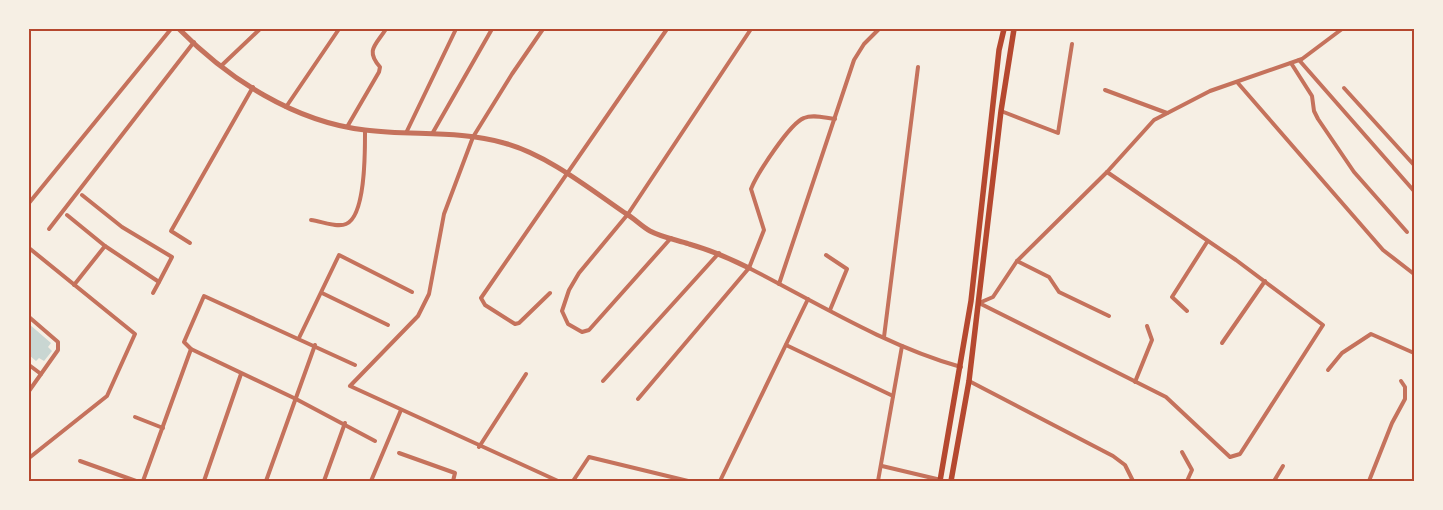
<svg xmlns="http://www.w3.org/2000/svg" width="1443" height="510" viewBox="0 0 1443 510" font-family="Overpass,sans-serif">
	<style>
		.water { fill: #c9d6d2 }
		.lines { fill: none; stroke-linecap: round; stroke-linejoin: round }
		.minor { stroke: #c5725c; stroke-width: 4 }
		.tertiary { stroke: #c5725c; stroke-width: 5 }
		.secondary { stroke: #b5482f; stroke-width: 5.5 }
		.neatline { fill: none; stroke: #b5482f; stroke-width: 2 }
	</style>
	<rect width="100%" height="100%" fill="#f6efe4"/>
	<!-- water -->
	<polygon class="water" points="29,324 51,343 48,347 52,351 44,361 39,358 36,361 29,355"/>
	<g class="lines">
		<!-- minor -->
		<g class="minor">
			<polyline points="543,29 512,74 473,137 444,214 429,294 418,316 350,386 558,481"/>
			<polyline points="1299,60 1414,191"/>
			<polyline points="1291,63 1312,96 1314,111 1318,119 1354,172 1407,232"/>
			<polyline points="221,66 260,29"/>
			<polyline points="1237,82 1383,250 1414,274"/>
			<polyline points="1344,88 1414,165"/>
			<polyline points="1105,90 1167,113"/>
			<polyline points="286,107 339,29"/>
			<polyline points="1001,111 1058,133 1072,44"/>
			<path d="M347 127 379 72 380 67C365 50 376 45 386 29"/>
			<polyline points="406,133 456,29"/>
			<polyline points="432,134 492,29"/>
			<polyline points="29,203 171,29"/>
			<polyline points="67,215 105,246 159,282 172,257 122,227 82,195"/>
			<path d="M311 220C321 221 337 228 346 224 366 216 365 149 365 131"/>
			<polyline points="49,229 194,42"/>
			<polyline points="671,238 589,330 582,332 568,324 562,311 569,290 579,273 628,214 751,29"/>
			<polyline points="190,243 171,231 253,87"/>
			<polyline points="29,248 135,334 107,396 29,458"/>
			<polyline points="826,255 847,269 830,310"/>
			<polyline points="1017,261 1049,277 1059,292 1109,316"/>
			<path d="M749 268C817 303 886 346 961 367"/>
			<polyline points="779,284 854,60 864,44 879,29"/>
			<polyline points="74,285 105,246"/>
			<polyline points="153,293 159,282"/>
			<polyline points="322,293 388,325"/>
			<polyline points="550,293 519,323 515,324 485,305 481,298 667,29"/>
			<polyline points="979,303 1166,397 1230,457 1240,454 1323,325 1236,260 1107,172"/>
			<polyline points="979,303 993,297 1017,261 1107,172 1154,120 1210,91 1302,59 1342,29"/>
			<polyline points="1187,311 1172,297 1207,242"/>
			<polyline points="29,317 58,342 58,350 29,391"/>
			<polyline points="884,337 918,67"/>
			<polyline points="299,338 339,255 412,292"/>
			<polyline points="1222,343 1265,281"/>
			<polyline points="786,345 893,396"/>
			<polyline points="29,365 41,374"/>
			<polyline points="355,365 204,296 184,342 191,349 296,399 375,441"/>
			<polyline points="1328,370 1342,353 1371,334 1414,353"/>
			<polyline points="603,381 719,253"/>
			<polyline points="969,381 1113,456 1125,465 1133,481"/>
			<polyline points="1135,382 1152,340 1147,326"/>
			<path d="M638 399 749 268 764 230 751 189C757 174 790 123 804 118 813 114 825 118 835 119"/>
			<polyline points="135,417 163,428"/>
			<polyline points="479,447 526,374"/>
			<polyline points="1182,452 1192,470 1187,481"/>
			<polyline points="399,453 455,473 453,481"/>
			<polyline points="80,461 136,481"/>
			<polyline points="882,466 941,480"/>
			<polyline points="143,481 191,349"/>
			<polyline points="204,481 241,374"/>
			<polyline points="266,481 315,345"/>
			<polyline points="324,481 345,423"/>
			<polyline points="371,481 401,410"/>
			<polyline points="573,481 589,457 688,481"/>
			<polyline points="720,481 808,299"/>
			<polyline points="878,481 902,346"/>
			<polyline points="1274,481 1283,466"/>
			<polyline points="1369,481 1392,423 1405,399 1405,387 1401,381"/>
		</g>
		<!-- tertiary -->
		<path class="tertiary" d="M179 29C228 79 295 122 365 130 411 136 459 130 504 143 546 154 590 189 625 213 634 218 641 226 650 231 661 237 677 240 689 244 710 250 729 258 749 268"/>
		<!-- secondary -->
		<g class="secondary">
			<polyline points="940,481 971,301 999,50 1004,29"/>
			<polyline points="951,481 969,381 1001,111 1014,29"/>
		</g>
	</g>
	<!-- border -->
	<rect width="1443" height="510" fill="none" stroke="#f6efe4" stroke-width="60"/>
	<rect x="30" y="30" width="1383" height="450" class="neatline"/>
</svg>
